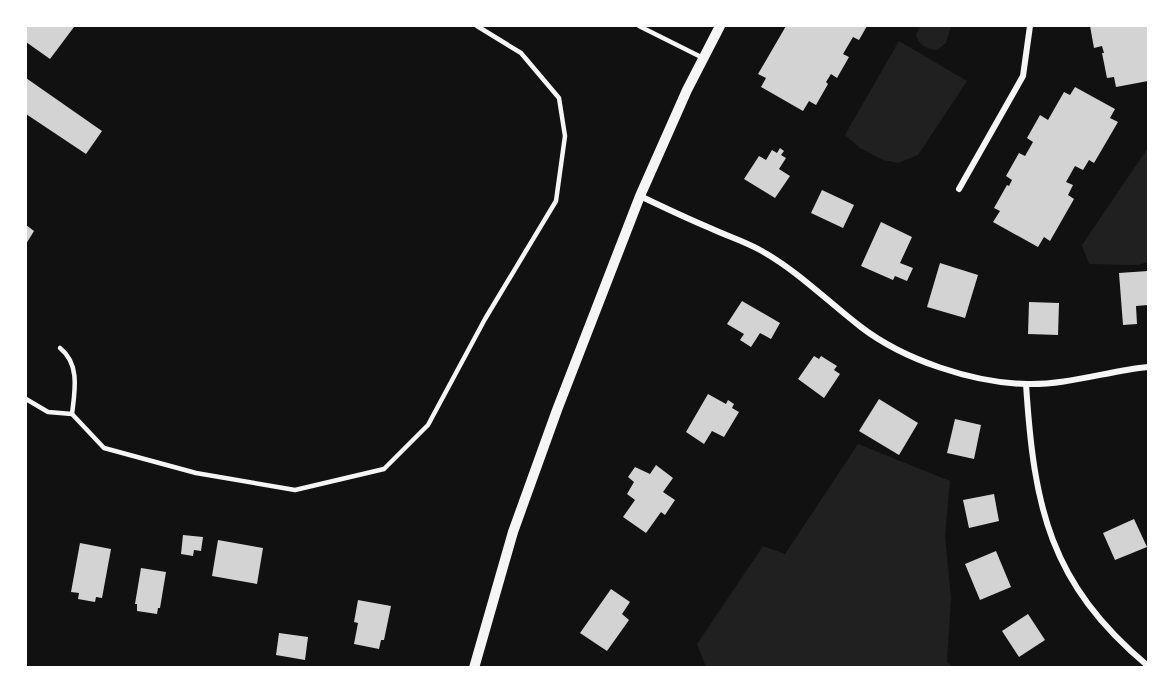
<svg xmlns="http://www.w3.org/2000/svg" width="1174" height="693" viewBox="0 0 1174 693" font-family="'Work Sans',sans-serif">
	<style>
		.green { fill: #202020 }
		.building { fill: #d3d3d3 }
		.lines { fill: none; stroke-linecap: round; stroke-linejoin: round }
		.service { stroke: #f5f5f5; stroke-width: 4.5 }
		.minor { stroke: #f5f5f5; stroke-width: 6 }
		.tertiary { stroke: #f5f5f5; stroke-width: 10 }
	</style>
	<rect width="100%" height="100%" fill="#111"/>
	<!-- green -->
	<g class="green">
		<path d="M920 26H951L946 43 937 50C926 49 919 45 916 35Z"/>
		<polygon points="899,41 967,81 918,155 898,163 883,160 860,148 845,135"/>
		<polygon points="1148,148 1148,262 1138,265 1089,264 1082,245"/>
		<polygon points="858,444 950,481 945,536 951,598 947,662 953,667 706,667 697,644 763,546 785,554"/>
	</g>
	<!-- building -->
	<g class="building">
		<polygon points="26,26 71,26 74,27 50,59 26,42"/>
		<polygon points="786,26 867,26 859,40 853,37 843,54 849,57 837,78 831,74 826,82 828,84 816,105 809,101 803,111 761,87 766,78 758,74"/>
		<polygon points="1090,26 1148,26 1148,81 1116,87 1114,77 1107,78 1102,53 1104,53 1102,46 1094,48"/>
		<polygon points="26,78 102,131 86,154 26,114"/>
		<polygon points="1075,87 1115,109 1110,118 1118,122 1094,163 1089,160 1083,170 1075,166 1066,182 1073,185 1068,195 1074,199 1050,241 1044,237 1038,247 993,222 1000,211 994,208 1007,185 1009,186 1012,180 1006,176 1019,153 1025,156 1033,142 1027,138 1040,115 1048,120 1064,92 1070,95"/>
		<polygon points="780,148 784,151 781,155 786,158 779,169 790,176 775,198 744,179 759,156 766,160 772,150 777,153"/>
		<polygon points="822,190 854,205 843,228 811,213"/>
		<polygon points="881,222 912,237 900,263 913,268 907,281 895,276 893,280 861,266"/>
		<polygon points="26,225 34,231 26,244"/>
		<polygon points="940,263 978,275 965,318 927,307"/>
		<polygon points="1148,271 1148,305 1136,306 1137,324 1123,325 1119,273"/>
		<polygon points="742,301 780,323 771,339 760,333 751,347 740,340 744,334 727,324"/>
		<polygon points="1029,302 1059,303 1058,335 1028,334"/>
		<polygon points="814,356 819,359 821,356 837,366 834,370 840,374 824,398 798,379"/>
		<polygon points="708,394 726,404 728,400 734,404 732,408 739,412 724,437 712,431 704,444 686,432"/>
		<polygon points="879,399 918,423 899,455 859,431"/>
		<polygon points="955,419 981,425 974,459 947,453"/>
		<polygon points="656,465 673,478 663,492 675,500 665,515 661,512 646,533 623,517 635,500 627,494 634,482 628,477 635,467 650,474"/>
		<polygon points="994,494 999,521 969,528 963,500"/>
		<polygon points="1134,519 1147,547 1115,560 1103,533"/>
		<polygon points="183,535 203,537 201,551 194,550 193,556 181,554"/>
		<polygon points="218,540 263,548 257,584 212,576"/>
		<polygon points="80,543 111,549 102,598 96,597 95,602 78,599 79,593 71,592"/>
		<polygon points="996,551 1011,587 980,600 965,564"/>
		<polygon points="141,568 166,572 160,608 158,608 157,614 137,611 137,604 135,604"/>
		<polygon points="611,589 630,602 622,614 629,620 607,651 580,633"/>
		<polygon points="358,600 391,606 384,640 381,640 379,649 354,644 358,623 354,622"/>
		<polygon points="1028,614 1045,640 1019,657 1002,631"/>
		<polygon points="279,633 308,637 305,660 276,655"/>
	</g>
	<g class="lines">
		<!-- service -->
		<g class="service">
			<polyline points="639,26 703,58"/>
			<path d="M26 399 48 412 72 414C75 390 80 364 60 348"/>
			<polyline points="72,414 104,448 196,473 295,490 384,469 428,425 485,319 556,201 565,136 559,98 521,53 477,26"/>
		</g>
		<!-- minor -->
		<g class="minor">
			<polyline points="959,189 1023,76 1030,26"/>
			<path d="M640 196C663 207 686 218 710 228 727 236 744 241 760 250 798 271 827 301 861 327 904 360 973 383 1027 384 1068 385 1108 371 1148 367"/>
			<path d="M1026 384C1034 507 1049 583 1148 666"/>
		</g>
		<!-- tertiary -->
		<polyline class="tertiary" points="474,668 513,532 557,410 640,196 687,90 720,26"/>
	</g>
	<!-- border -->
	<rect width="1174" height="693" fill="none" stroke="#ffffff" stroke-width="54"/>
</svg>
